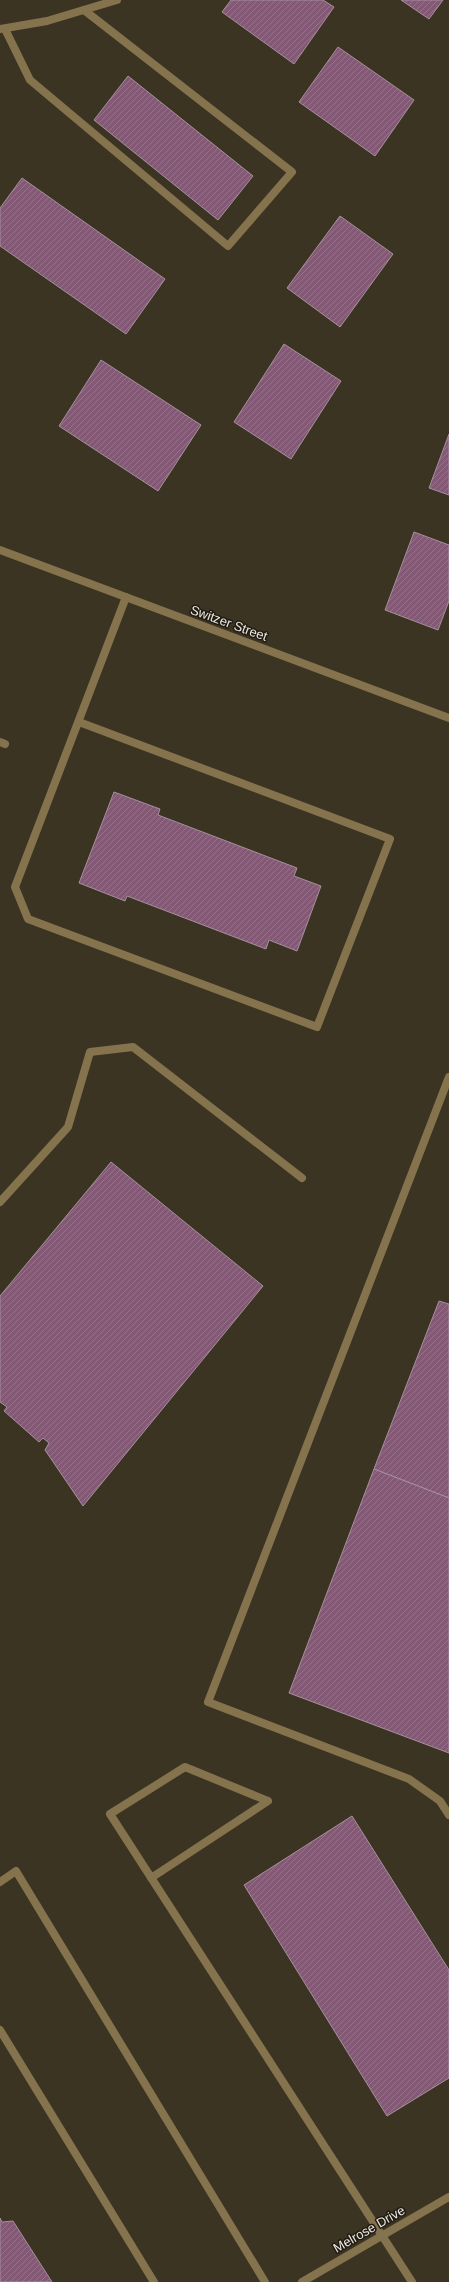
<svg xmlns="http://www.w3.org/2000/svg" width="449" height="2282" viewBox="0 0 449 2282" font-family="Helvetica,sans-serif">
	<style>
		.building { fill: url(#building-hatch); stroke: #a5909d }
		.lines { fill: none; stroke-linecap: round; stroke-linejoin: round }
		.service { stroke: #84734d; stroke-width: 8 }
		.minor { stroke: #84734d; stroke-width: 8 }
		.labels { text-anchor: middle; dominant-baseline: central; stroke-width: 3; stroke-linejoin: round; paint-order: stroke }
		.street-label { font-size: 13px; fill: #efeadf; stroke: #201c14 }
	</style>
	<defs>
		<pattern id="building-hatch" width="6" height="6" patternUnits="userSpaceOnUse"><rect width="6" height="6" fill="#845975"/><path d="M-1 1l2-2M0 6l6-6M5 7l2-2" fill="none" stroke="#967188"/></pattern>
	</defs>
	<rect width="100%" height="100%" fill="#3c3422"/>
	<!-- building -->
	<g class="building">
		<polygon points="231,0 323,0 334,7 294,64 222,12"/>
		<polygon points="401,0 443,0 429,19"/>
		<polygon points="338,47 414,100 375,156 299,102"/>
		<polygon points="128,76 253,176 218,220 94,120"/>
		<polygon points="22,178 165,279 126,334 0,246 0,208"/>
		<polygon points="340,216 393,254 340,327 287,288"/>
		<polygon points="284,344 341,381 291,459 234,422"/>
		<polygon points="101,360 201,425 158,491 59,426"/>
		<polygon points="449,434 449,495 429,488"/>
		<polygon points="414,532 449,545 449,601 438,630 385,610"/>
		<polygon points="114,792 160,809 158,815 297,868 294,876 321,886 297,951 269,940 266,949 127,896 125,901 79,883"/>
		<polygon points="111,1162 263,1286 83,1506 45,1450 49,1443 43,1438 39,1442 4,1411 7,1407 0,1402 0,1296"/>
		<polygon points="439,1301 449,1304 449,1498 374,1469"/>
		<polygon points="374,1469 449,1498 449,1753 289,1693"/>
		<polygon points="352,1816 449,1970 449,2078 387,2116 244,1885"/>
		<polygon points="0,2218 2,2222 13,2221 52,2282 0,2282"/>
	</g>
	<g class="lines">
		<!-- service -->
		<g class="service">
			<polyline points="5,29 30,80 228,246 292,172 84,10"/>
			<polyline points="79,722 390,839 317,1027 28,919 15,887 126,597"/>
			<polyline points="0,742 5,744"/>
			<polyline points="449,1077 208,1702 409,1779 440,1801 449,1815"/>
			<polyline points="0,1202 68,1127 90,1052 133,1047 302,1178"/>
			<polyline points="151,1878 268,1801 185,1767 110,1814 412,2282"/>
			<polyline points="0,1882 16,1871 265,2282"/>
			<polyline points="0,2030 154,2282"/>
		</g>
		<!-- minor -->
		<g class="minor">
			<polyline points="0,29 47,21 117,0"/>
			<polyline points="0,550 449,718"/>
			<polyline points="302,2282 449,2197"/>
		</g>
	</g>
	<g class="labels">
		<!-- street labels -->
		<g class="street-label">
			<text transform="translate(229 623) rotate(20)">Switzer Street</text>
			<text transform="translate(369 2229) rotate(-30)">Melrose Drive</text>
		</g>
	</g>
</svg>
